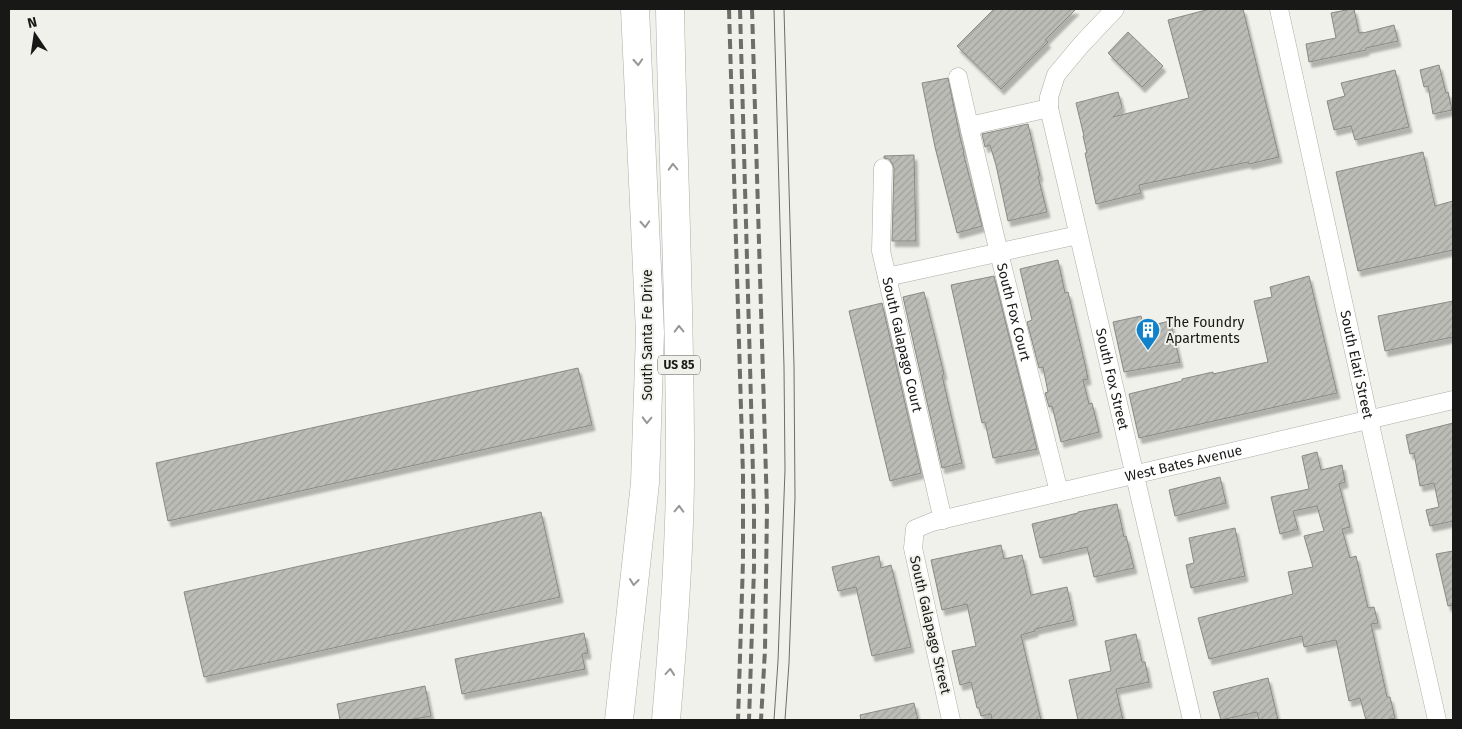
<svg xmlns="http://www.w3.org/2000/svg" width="1462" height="729" viewBox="0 0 1462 729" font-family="'Fira Sans',sans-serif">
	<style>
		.building { fill: url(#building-hatch); stroke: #898a84; filter: url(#shadow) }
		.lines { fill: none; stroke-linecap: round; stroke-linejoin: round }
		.street-casing { stroke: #acada7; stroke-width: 19 }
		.highway-casing { stroke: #acada7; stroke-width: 29 }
		.street { stroke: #fff; stroke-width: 18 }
		.highway { stroke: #fff; stroke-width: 28 }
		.tram { stroke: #6d6d6a; stroke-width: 1 }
		.rail { stroke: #6d6d6a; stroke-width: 4; stroke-dasharray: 10 5; stroke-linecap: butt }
		.oneway { stroke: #979796 }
		.labels { text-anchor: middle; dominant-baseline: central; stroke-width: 4; stroke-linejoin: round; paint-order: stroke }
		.shield { fill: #f0f1eb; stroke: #595956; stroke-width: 1 }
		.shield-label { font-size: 12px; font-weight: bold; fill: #181816 }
		.street-label { font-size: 14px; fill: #181816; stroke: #f0f1eb }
		.poi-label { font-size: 14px; fill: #181816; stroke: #f0f1eb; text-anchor: start }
	</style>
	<defs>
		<pattern id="building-hatch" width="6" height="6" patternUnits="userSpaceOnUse" patternTransform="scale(1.25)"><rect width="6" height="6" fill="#bbbcb6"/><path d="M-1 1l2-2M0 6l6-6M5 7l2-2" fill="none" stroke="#a0a19c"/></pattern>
		<filter id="shadow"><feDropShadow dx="3" dy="5.5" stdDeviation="1" flood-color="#0004"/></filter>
	</defs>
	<rect width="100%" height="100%" fill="#f0f1eb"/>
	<!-- building -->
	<g class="building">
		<polygon points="994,9 1076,9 1045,40 1048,42 1001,89 957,46"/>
		<polygon points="1210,9 1243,9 1279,157 1249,164 1248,162 1139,185 1141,193 1096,204 1085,153 1087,153 1083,136 1084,136 1076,103 1118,92 1122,107 1113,117 1189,98 1168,20"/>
		<polygon points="1351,9 1354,9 1359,33 1363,32 1363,33 1394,25 1398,41 1366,48 1366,50 1309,62 1306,44 1336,38 1331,13"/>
		<polygon points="1128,32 1163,66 1142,87 1108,53"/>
		<polygon points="1439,65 1446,93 1448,92 1452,110 1433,114 1428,86 1424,87 1420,70"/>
		<polygon points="1395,70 1409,127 1355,140 1351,126 1334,130 1327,101 1345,96 1341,83"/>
		<polygon points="948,78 960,137 964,152 963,152 982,226 957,233 935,147 922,83"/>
		<polygon points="1028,124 1040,176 1038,176 1047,212 1008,221 996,165 990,145 985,147 982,134"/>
		<polygon points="1423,152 1435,206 1453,201 1453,250 1358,271 1336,172"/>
		<polygon points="914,155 916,241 892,241 894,168 892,163 889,159 884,158 884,156"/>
		<polygon points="1058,260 1065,293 1068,292 1085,364 1088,379 1083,380 1089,404 1092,403 1099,432 1061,442 1052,406 1049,407 1045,393 1048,392 1043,367 1039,368 1027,322 1032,320 1020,269"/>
		<polygon points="994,276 1037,449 993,458 985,422 982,423 951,285"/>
		<polygon points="1309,276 1337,393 1139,438 1129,394 1182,381 1182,379 1213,372 1213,374 1268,362 1254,301 1272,297 1270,287"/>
		<polygon points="924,292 944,374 942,375 962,463 942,468 903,297"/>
		<polygon points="1453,301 1453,337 1385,351 1378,316"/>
		<polygon points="882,303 921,473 890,481 849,311"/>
		<polygon points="1141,316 1144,327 1170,321 1180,362 1124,372 1113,322"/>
		<polygon points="578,368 592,425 168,521 156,463"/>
		<polygon points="1453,423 1453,521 1430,526 1426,510 1439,507 1434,483 1420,486 1414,453 1410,454 1406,435"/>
		<polygon points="1317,452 1321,470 1342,465 1345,482 1339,484 1350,527 1342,529 1350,558 1356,556 1368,608 1374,607 1378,623 1371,624 1387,697 1390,697 1395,718 1386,720 1366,720 1360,698 1349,701 1336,640 1304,647 1302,636 1209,659 1198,618 1293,594 1288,572 1313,567 1304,536 1324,531 1317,506 1293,511 1298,529 1280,534 1271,497 1309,489 1302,456"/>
		<polygon points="1220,477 1226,503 1175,516 1169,490"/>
		<polygon points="1117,504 1124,537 1126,536 1134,568 1094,577 1087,547 1040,558 1032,524 1078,513 1078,512"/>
		<polygon points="541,512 560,597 204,677 184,592"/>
		<polygon points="1235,528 1245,576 1191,588 1186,565 1194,563 1189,538"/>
		<polygon points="1001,545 1004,559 1022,555 1031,595 1067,587 1074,620 1035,629 1035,631 1021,635 1041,720 992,720 991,714 981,716 979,708 977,708 971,682 960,685 952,651 976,646 967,604 942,610 931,560"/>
		<polygon points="1453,551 1453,605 1448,606 1436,554"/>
		<polygon points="879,556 881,568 891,565 911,647 872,656 856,587 838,591 832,567"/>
		<polygon points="584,633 588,653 582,654 585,669 462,694 455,659"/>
		<polygon points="1136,634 1142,662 1145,662 1149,682 1116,689 1123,720 1078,720 1069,680 1111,671 1105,641"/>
		<polygon points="1268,678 1278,720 1259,720 1257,712 1221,720 1213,692"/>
		<polygon points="425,686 431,716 408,720 340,720 337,704"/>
		<polygon points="914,703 918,720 861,720 860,715"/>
	</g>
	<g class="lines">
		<defs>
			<g id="street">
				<path id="s1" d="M1115 9 1081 45 1056 75 1049 97V108L1192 720"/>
				<path id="s2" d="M1279 9 1369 420 1437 720"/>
				<polyline points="958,77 970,130"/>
				<path id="s3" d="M1049 108 978 124 970 130 999 253 1059 492"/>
				<path id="s4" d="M883 168 881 251 943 520"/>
				<polyline points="887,277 1078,235"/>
				<path id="s5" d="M951 720 913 548 915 529 932 522 1453 400"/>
			</g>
			<g id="highway">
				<polyline points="619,720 645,483 650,333 635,9"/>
				<path d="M666 720C673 641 679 562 680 482 681 324 673 167 670 9"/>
			</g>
		</defs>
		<!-- street casing -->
		<use href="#street" class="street-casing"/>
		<!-- highway casing -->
		<use href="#highway" class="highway-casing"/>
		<!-- street -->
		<use href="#street" class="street"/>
		<!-- highway -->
		<use href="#highway" class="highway"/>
		<!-- tram -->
		<g class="tram">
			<polyline points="774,9 784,367 785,470 778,661 774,720"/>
			<polyline points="784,9 794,366 795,498 789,663 785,720"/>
		</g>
		<!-- rail -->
		<g class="rail">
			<polyline points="729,9 743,475 743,561 738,720"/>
			<polyline points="740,9 754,509 754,568 749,720"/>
			<polyline points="752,9 767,509 765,650 761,720"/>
		</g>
	</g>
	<!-- one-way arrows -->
	<defs><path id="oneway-chevron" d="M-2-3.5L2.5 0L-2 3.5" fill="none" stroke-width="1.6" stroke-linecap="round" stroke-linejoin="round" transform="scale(1.25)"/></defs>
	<g class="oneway">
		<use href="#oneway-chevron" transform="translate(638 62) rotate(87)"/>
		<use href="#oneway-chevron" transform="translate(673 167) rotate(-92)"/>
		<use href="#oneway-chevron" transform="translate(645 224) rotate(87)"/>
		<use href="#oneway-chevron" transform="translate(679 329) rotate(-91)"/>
		<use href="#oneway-chevron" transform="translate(647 420) rotate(92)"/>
		<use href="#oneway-chevron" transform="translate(679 509) rotate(-88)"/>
		<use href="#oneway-chevron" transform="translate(634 582) rotate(97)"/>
		<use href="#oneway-chevron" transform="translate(670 672) rotate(-85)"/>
	</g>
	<!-- icons -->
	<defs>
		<symbol id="building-pin" viewBox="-11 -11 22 30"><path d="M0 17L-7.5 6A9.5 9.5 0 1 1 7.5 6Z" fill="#0f82cb" stroke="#f0f1eb"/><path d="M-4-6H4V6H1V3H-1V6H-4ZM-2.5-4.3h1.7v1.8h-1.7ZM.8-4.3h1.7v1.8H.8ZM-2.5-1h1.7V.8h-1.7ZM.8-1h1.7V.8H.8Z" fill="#fff"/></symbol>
	</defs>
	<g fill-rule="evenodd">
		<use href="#building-pin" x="1134" y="316" width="28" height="38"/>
	</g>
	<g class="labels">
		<!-- shield labels -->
		<rect class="shield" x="658" y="355.5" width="42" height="19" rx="4"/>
		<g class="shield-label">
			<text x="679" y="365">US 85</text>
		</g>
		<!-- street labels -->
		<g class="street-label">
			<text stroke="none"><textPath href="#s3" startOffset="270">South Fox Court</textPath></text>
			<text transform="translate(647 335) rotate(-90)">South Santa Fe Drive</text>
			<text stroke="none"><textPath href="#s4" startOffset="179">South Galapago Court</textPath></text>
			<text stroke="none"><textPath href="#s2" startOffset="364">South Elati Street</textPath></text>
			<text stroke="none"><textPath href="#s1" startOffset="401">South Fox Street</textPath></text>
			<text stroke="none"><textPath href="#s5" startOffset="472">West Bates Avenue</textPath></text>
			<text transform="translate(930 625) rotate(77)">South Galapago Street</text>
		</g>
		<!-- poi labels -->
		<g class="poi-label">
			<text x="1166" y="322">The Foundry<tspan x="1166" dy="16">Apartments</tspan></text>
		</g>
	</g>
	<!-- border -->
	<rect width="1462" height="729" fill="none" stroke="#181816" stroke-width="20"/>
	<!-- north arrow -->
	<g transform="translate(35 35) rotate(347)" stroke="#f0f1eb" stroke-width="4" paint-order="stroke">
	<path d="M0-4L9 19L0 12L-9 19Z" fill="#181816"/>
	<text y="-8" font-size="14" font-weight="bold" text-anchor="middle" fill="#181816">N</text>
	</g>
</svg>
